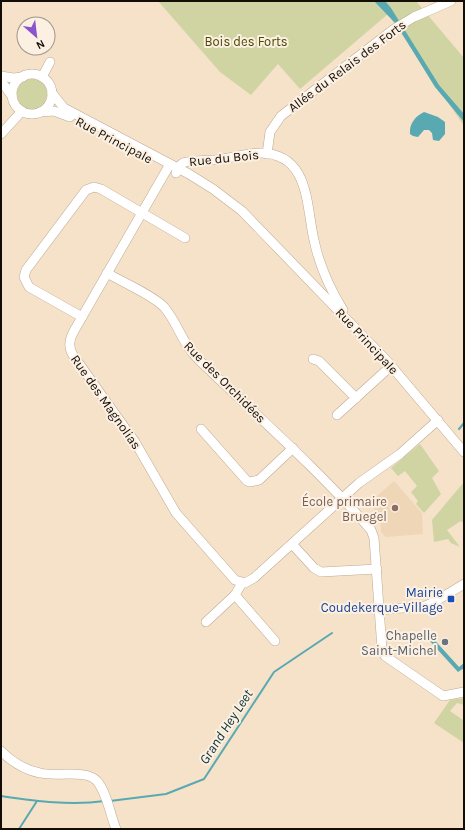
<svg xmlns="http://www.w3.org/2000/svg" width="465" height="830" viewBox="0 0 465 830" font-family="Karla,sans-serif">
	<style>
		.built { fill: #eed6b7 }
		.green { fill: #d0d4a3 }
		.water { fill: #58a9b1 }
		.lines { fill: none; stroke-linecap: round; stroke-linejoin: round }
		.stream { stroke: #58a9b1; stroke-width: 2 }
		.minor-casing { stroke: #bdaa93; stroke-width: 10 }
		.minor { stroke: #fff; stroke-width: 9 }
		.education-dot { fill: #8d6e63; stroke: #fcf0e2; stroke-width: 1.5 }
		.transit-dot { fill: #1a4fb4; stroke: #fcf0e2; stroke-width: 1.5 }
		.worship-dot { fill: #6b7280; stroke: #fcf0e2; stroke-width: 1.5 }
		.labels { text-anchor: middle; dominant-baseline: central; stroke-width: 4; stroke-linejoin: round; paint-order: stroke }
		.park-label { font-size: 13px; fill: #484a00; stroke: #fcf0e2 }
		.street-label { font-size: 13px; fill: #130d05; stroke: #fcf0e2 }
		.education-label { font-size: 13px; fill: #785e54; stroke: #fcf0e2; text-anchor: end }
		.transit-label { font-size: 13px; fill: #164399; stroke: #fcf0e2; text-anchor: end }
		.worship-label { font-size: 13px; fill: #5b616d; stroke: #fcf0e2; text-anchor: end }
		.water-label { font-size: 14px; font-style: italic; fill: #0c3438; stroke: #fcf0e2 }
	</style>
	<rect width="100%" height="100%" fill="#f5e2c9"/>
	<!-- built -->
	<polygon class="built" points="394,481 422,513 423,534 386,537 381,532 380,515 369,503"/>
	<!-- green -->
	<g class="green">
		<polygon points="158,1 416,1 464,58 464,126 388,14 300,89 278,64 251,95 220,72"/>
		<circle cx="32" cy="94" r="15"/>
		<polygon points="420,444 439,471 432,478 441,494 424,513 416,504 418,501 411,492 417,486 405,471 398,476 391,468"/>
		<polygon points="464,482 464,523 461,521 447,530 460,547 451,543 448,539 434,542 432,520"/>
		<polygon points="464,698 464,705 457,703 450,711 463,720 464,719 464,743 434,723 450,700"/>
	</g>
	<!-- water -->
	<g class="water">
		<polygon points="374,1 385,1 391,8 439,85 464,114 464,122 435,87 396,24"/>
		<path d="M424 112 438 117 445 122V134L439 141 433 140 432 133 429 130H424L418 137 413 136 410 134C409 123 416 116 424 112Z"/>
		<polygon points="430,635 459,667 464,663 464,668 458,672 427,638"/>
	</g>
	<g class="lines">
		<!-- stream -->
		<g class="stream">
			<polyline points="459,429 464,423"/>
			<path d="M1 796C36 801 70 806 105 801"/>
			<polyline points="110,801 166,794 204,779 274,672 332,633"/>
			<polyline points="19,829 37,801"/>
		</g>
		<defs>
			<g id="minor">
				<circle cx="32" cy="94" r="20"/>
				<polyline points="1,76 13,78 23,77"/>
				<polyline points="42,77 50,62"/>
				<polyline points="1,81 12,96"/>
				<polyline points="52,93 64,108 189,174 213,189 242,211 387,361 464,452"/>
				<polyline points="40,112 54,111 70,117"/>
				<polyline points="1,134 22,111"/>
				<polyline points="267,154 270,132 281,116 394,29 414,17 451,1"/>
				<path d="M170 164 82 317C76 329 64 341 73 355L135 442 176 513 235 580 245 583 254 578 359 483 400 454 438 420"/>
				<path d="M176 173C178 169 179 165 183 163 187 160 214 161 222 159 235 157 248 153 261 153 310 154 306 206 314 240 319 264 330 289 343 310"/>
				<path d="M107 273C122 282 153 295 164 307 178 323 182 344 199 360 257 416 318 469 371 530L374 538 382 649 385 656 443 696 464 692"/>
				<polyline points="82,317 29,287 24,277 26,270 86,190 94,187 101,189 185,238"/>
				<polyline points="313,359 319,361 356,398"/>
				<polyline points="337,415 391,366"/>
				<polyline points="201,429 247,481 250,482 259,480 293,448"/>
				<polyline points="292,544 314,568 321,572 377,569"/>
				<polyline points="235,595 275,641"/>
				<polyline points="379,610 425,606 436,601 464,584"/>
				<polyline points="206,622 235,595 242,583"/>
				<path d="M1 751C12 762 25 770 40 773 56 777 86 769 97 781 107 793 110 814 116 829"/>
			</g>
		</defs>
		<!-- minor casing -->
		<use href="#minor" class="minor-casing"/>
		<!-- minor -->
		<use href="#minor" class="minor"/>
	</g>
	<!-- markers -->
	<circle class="education-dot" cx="395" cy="508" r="4"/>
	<rect class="transit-dot" x="447" y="595" width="8" height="8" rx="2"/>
	<circle class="worship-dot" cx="445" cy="642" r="4"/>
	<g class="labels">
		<!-- park labels -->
		<g class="park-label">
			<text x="246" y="41">Bois des Forts</text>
		</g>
		<!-- street labels -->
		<g class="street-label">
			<text transform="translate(347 66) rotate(-37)">Allée du Relais des Forts</text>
			<text transform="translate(114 140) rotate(28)">Rue Principale</text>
			<text transform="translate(224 158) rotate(-6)">Rue du Bois</text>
			<text transform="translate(367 341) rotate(47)">Rue Principale</text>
			<text transform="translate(225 382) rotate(45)">Rue des Orchidées</text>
			<text transform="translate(106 402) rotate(55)">Rue des Magnolias</text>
		</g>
		<!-- education labels -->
		<g class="education-label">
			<text x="387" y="501">École primaire<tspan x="387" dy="15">Bruegel</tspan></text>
		</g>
		<!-- transit labels -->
		<g class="transit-label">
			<text x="443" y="592">Mairie<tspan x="443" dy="15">Coudekerque-Village</tspan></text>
		</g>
		<!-- worship labels -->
		<g class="worship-label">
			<text x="437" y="635">Chapelle<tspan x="437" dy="15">Saint-Michel</tspan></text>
		</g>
		<!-- water labels -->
		<g class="water-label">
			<text transform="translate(226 727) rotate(-57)">Grand Hey Leet</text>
		</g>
	</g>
	<!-- border -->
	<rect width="465" height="830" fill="none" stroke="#130d05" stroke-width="4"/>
	<!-- north arrow -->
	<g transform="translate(36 36) rotate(152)"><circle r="19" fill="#fcf0e2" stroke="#9f958a"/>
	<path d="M0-3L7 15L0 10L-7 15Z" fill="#8a54cc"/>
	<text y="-6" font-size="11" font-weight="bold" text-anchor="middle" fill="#130d05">N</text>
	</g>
</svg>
